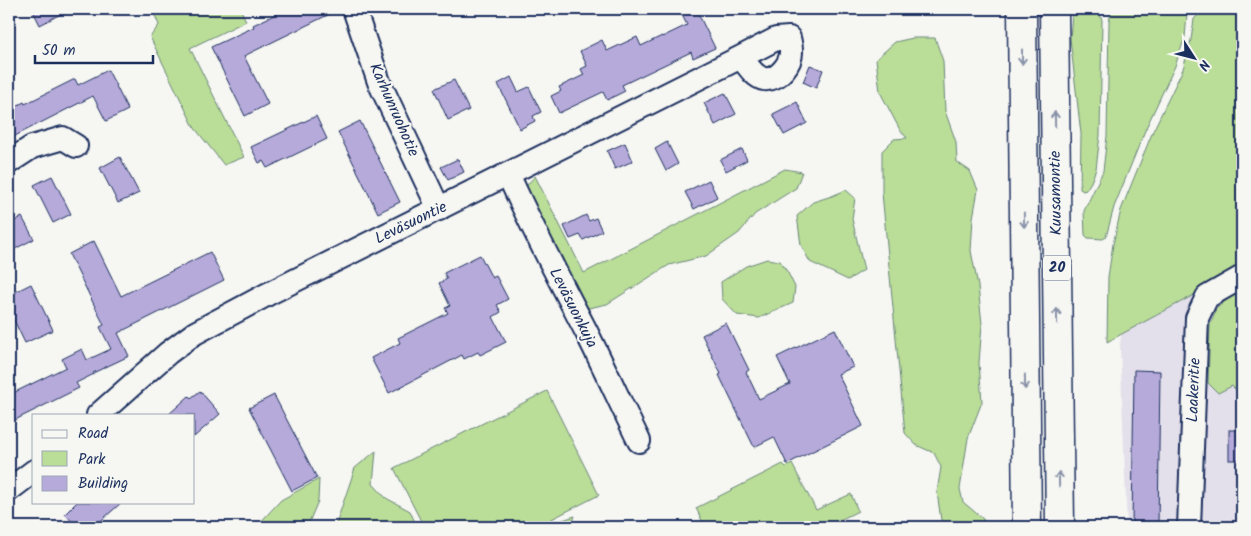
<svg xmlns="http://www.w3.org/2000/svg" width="1251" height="536" viewBox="0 0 1251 536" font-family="Kalam,sans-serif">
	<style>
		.built { fill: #e3dfeb }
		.green { fill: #badd97; stroke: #6a867a }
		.building { fill: #b6aada; stroke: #1b2f5e }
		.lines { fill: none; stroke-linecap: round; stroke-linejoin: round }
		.minor-casing { stroke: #1b2f5e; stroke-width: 26 }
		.highway-casing { stroke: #1b2f5e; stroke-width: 31 }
		.minor { stroke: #f6f6f2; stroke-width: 22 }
		.highway { stroke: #f6f6f2; stroke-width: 28 }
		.oneway { stroke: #8892a8 }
		.labels { text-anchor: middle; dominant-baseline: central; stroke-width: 4.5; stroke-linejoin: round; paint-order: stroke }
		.shield { fill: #f6f6f2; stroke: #5d6b8a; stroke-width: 1 }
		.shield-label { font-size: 15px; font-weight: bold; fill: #1b2f5e }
		.street-label { font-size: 16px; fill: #1b2f5e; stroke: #f6f6f2 }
	</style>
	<rect width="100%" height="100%" fill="#f6f6f2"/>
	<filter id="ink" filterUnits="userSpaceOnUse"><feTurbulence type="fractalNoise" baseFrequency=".02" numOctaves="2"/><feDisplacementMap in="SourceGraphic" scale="10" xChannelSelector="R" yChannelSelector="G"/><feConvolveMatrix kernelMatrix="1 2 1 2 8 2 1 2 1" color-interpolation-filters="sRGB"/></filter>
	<g filter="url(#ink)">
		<!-- built -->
		<polygon class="built" points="1242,250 1242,527 1127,527 1120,344 1123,324"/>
		<!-- green -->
		<g class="green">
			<polygon points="148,9 242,9 241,10 246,21 190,48 244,157 224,165 194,127 150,37 159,25 153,11"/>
			<path d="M1083 10C1094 10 1098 9 1102 20L1100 135 1096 169 1091 182 1086 190 1083 191 1080 189 1081 134 1070 38 1072 15 1082 13Z"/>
			<polygon points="1117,10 1182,10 1187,15 1185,37 1175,66 1146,128 1114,207 1106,237 1103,239 1088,238 1085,235 1084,211 1103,171 1107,136 1109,21 1111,13"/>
			<polygon points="1205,12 1242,13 1242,269 1107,342 1108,277 1113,244 1121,210 1153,131 1183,69 1191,40 1194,19 1200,13"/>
			<polygon points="913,38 935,38 943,61 945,111 956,142 957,162 970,171 978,190 973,218 971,251 978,286 982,324 979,363 982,402 968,438 960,489 963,502 983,519 987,527 952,527 941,520 937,492 941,467 934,453 916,445 905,433 882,193 882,151 894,139 907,138 900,130 880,92 876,59 895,42"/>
			<polygon points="785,169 802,172 796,188 755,214 739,233 706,256 669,265 607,304 584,309 528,199 527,185 535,176 584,273"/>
			<polygon points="846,190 855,198 852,219 864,270 848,280 810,262 801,245 797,216 813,202 832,196"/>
			<polygon points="767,259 780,261 788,273 795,287 793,303 759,318 737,315 722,299 721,282 746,266"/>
			<polygon points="1237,291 1242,297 1242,396 1232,386 1218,393 1208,383 1210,325 1216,309"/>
			<polygon points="547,391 599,495 536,527 424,527 394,468"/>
			<polygon points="376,451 373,484 386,498 410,511 417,527 335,527 355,468"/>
			<polygon points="783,464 786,467 792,464 816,510 851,494 858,511 826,527 705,527 696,508"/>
			<polygon points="319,479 318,501 307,527 256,527 281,500"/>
			<polygon points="575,516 571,527 546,527 556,522"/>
		</g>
		<!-- building -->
		<g class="building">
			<polygon points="32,9 70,9 40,25"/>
			<polygon points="287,9 340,9 244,56 268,104 245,116 211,47 254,27 253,25"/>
			<polygon points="679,9 696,9 715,48 693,58 691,52 622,85 625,91 607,100 603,92 559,113 551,96 561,91 559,87 584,75 581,69 587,66 580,51 602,40 607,51 637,37 641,46 662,36 662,37 687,25"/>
			<polygon points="810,65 823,70 816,88 803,82"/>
			<polygon points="108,70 128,110 106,121 93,96 9,139 9,110 24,102 25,104 75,79 78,85"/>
			<polygon points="511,77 518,92 529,87 541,112 533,116 535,121 520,129 498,84"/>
			<polygon points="454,80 469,110 448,120 434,89"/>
			<polygon points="725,93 736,114 715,125 704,103"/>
			<polygon points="797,102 807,123 784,135 773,114"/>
			<polygon points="316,116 327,139 267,168 263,161 259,163 251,147"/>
			<polygon points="360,121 400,202 378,213 338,132"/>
			<polygon points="667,142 678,164 666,171 655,149"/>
			<polygon points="625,143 633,161 615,169 607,151"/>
			<polygon points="742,149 747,160 726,171 720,160"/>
			<polygon points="120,157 139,193 118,203 100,168"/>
			<polygon points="458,159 464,172 448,180 441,167"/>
			<polygon points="52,176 71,214 53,223 34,185"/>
			<polygon points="709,180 717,197 694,209 685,192"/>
			<polygon points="586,215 589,221 596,218 602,231 583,240 580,235 570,239 564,226"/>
			<polygon points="22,217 34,239 9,252 9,224"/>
			<polygon points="94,241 121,296 210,252 224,280 118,333 129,356 93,373 94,374 76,383 79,388 9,423 9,395 66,367 62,359 82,349 87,360 111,349 100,327 104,325 69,254"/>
			<polygon points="480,255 492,278 496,276 508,299 497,305 501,312 493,317 506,342 480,355 478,352 464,359 462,355 389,393 371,358 400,343 398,338 448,313 445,308 450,306 439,283 447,279 444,273"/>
			<polygon points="31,284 53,330 25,343 9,310 9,295"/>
			<polygon points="726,323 749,370 746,372 759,399 790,384 777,357 835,329 853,367 838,374 863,426 787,464 774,437 754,447 719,375 721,374 702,335"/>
			<polygon points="1134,370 1160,371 1158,527 1132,527"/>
			<polygon points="200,391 220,414 194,437 194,415 168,415 189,396 191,398"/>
			<polygon points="274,395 317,478 292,491 249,408"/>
			<rect x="1229" y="430" width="13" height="30"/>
			<polygon points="77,502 122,502 94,527 77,527 65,514"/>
		</g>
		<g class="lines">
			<defs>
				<g id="minor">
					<polyline points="354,9 379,82 439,209"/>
					<polyline points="9,162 32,147 63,138 76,146"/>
					<path d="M508 174C532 228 559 279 586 331 604 367 621 404 639 441"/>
					<path d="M98 415 168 353 195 333 268 294 741 57 776 39 789 38C790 42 791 46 791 50 792 63 778 81 764 79 754 77 746 63 741 57"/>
					<polyline points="9,490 34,471"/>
					<polyline points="1189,527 1197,318 1207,297 1242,277"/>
				</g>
				<g id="highway">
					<polyline points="1022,9 1027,527"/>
					<polyline points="1054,9 1060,527"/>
				</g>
			</defs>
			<!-- minor casing -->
			<use href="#minor" class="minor-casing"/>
			<!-- highway casing -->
			<use href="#highway" class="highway-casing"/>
			<!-- minor -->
			<use href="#minor" class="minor"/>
			<!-- highway -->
			<use href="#highway" class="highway"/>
		</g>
		<!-- one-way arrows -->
		<defs><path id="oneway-shaft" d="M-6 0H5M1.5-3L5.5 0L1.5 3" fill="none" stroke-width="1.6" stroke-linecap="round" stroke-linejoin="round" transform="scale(1.25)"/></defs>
		<g class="oneway">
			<use href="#oneway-shaft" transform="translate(1022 57) rotate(90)"/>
			<use href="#oneway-shaft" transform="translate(1055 119) rotate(-91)"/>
			<use href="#oneway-shaft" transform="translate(1024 220) rotate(89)"/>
			<use href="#oneway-shaft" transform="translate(1057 316) rotate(-91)"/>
			<use href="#oneway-shaft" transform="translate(1025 382) rotate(89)"/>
			<use href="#oneway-shaft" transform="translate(1059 479) rotate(-91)"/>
		</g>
	</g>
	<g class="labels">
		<!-- shield labels -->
		<rect class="shield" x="1043" y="255.5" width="28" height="25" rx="4"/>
		<g class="shield-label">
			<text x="1057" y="268">20</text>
		</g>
		<!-- street labels -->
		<g class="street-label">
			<text transform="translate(394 110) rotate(66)">Karhunruohotie</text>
			<text transform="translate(1056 193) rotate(-91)">Kuusamontie</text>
			<text transform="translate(411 223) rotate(-26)">Leväsuontie</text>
			<text transform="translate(573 308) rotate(63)">Leväsuonkuja</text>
			<text transform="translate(1194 390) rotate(-88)">Laakeritie</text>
		</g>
	</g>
	<!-- margin -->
	<rect width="1251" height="536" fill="none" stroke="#f6f6f2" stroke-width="30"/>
	<rect x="15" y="15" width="1221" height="506" fill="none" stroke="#1b2f5e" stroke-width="2" filter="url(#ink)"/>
	<!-- legend -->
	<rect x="32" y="414" width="162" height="90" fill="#f6f6f2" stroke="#9ea6b7"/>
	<rect x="42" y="430" width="25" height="8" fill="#f6f6f2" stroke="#9ea6b7"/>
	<text x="78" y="438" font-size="15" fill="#1b2f5e">Road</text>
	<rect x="42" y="451" width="25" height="15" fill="#badd97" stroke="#9ea6b7"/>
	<text x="78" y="464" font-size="15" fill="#1b2f5e">Park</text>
	<rect x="42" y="476" width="25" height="15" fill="#b6aada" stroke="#9ea6b7"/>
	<text x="78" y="488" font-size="15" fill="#1b2f5e">Building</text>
	<!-- north arrow -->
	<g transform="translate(1194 58) rotate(126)" stroke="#f6f6f2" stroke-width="4" paint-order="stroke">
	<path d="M0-4L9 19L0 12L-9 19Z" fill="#1b2f5e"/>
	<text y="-8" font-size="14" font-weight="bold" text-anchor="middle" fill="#1b2f5e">N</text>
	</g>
	<!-- scale -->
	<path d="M35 55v8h118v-8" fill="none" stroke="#1b2f5e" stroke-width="2.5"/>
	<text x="42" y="55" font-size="15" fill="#1b2f5e" stroke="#f6f6f2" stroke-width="4" paint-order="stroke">50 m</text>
</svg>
